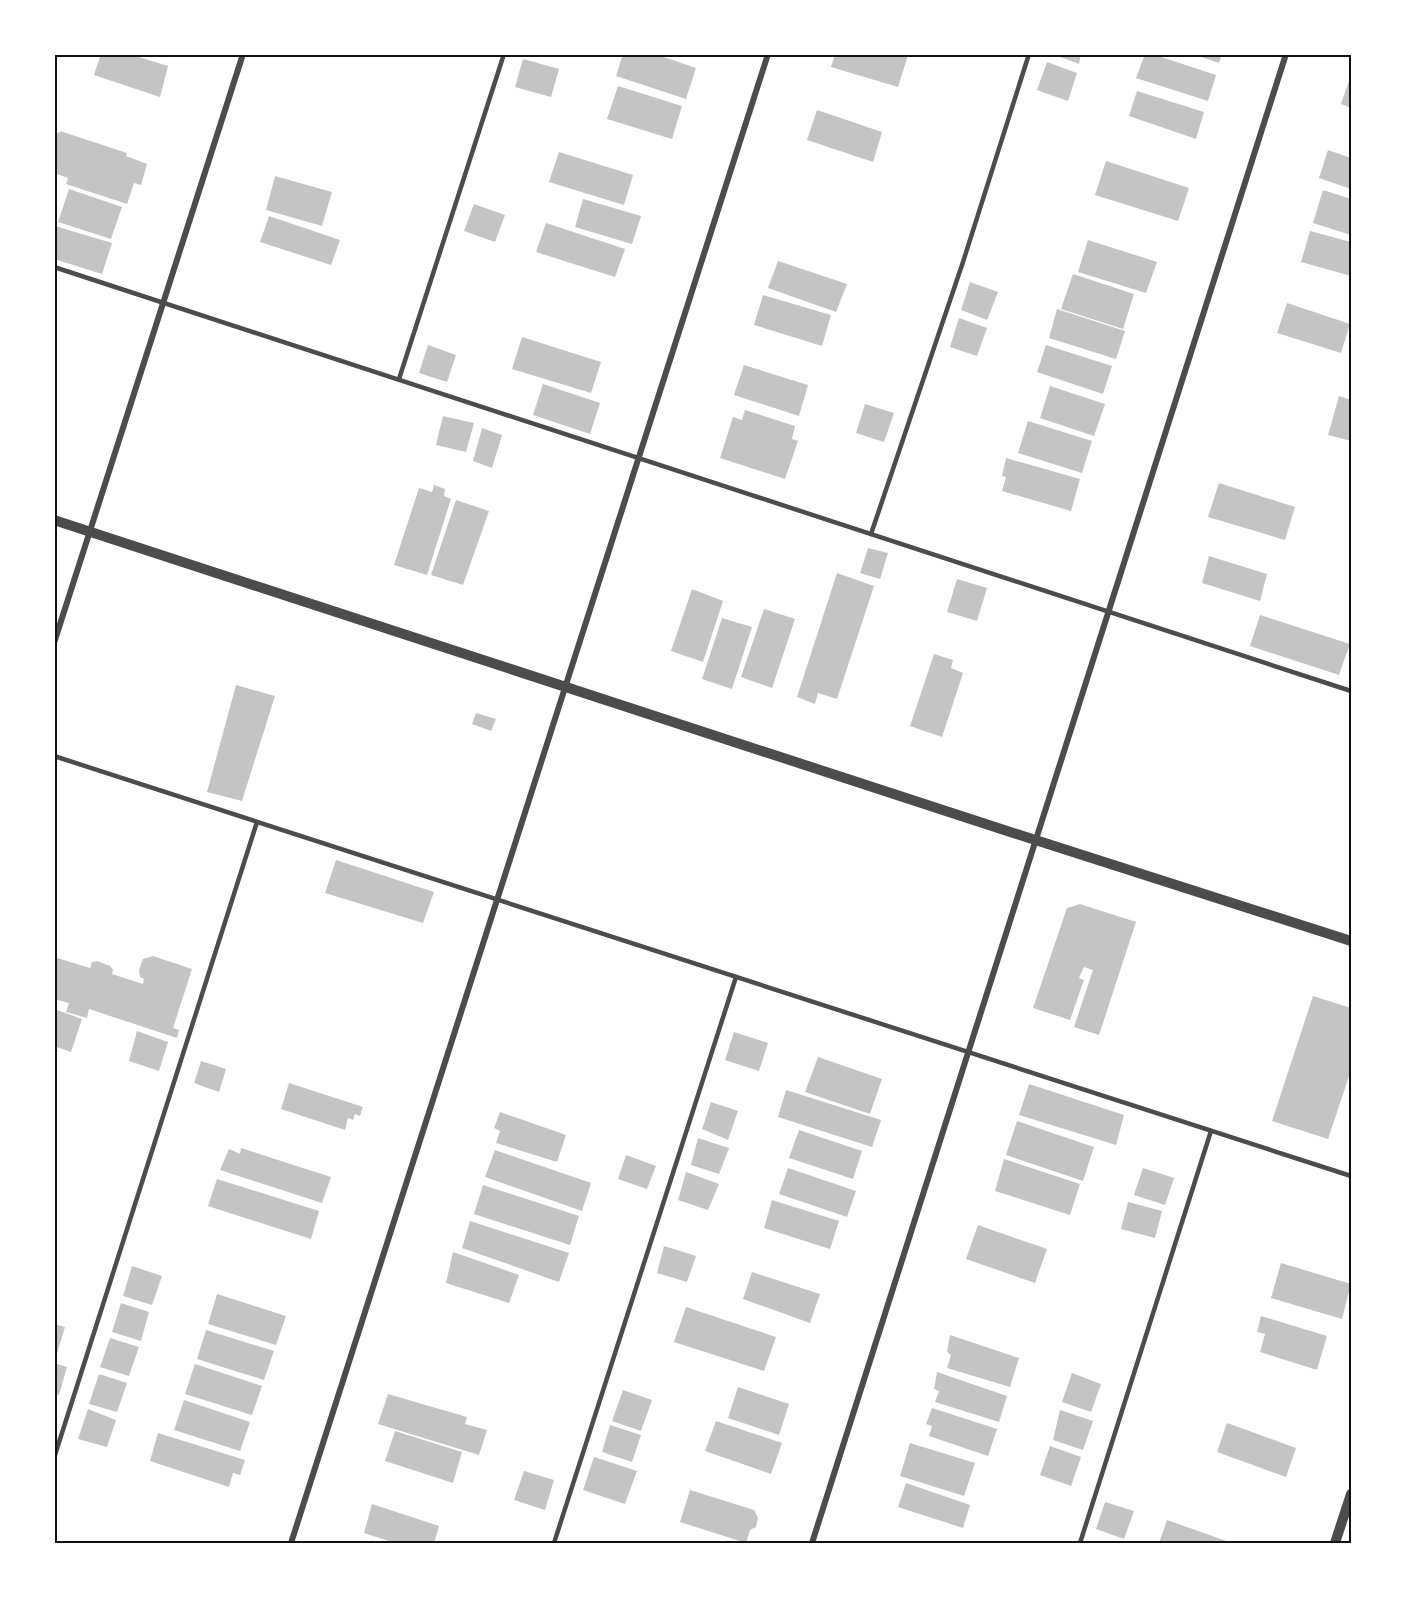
<svg xmlns="http://www.w3.org/2000/svg" width="1405" height="1597" viewBox="0 0 1405 1597" font-family="Literata,serif">
	<style>
		.building { fill: #c4c4c4 }
		.lines { fill: none; stroke-linecap: round; stroke-linejoin: round }
		.service { stroke: #4c4c4c; stroke-width: 4.5 }
		.minor { stroke: #4c4c4c; stroke-width: 6 }
		.tertiary { stroke: #4c4c4c; stroke-width: 10 }
		.neatline { fill: none; stroke: #111; stroke-width: 2 }
	</style>
	<rect width="100%" height="100%" fill="#fff"/>
	<!-- building -->
	<g class="building">
		<polygon points="101,54 129,54 168,66 160,97 94,75"/>
		<polygon points="623,54 655,54 696,68 686,99 616,76"/>
		<polygon points="835,54 906,54 908,55 898,87 831,67"/>
		<polygon points="1053,54 1081,54 1079,64"/>
		<polygon points="1145,54 1152,54 1216,75 1208,101 1136,78"/>
		<polygon points="1193,54 1222,54 1219,63"/>
		<polygon points="523,59 559,69 551,97 515,87"/>
		<polygon points="1047,62 1077,73 1068,101 1037,90"/>
		<polygon points="1351,75 1351,108 1341,104"/>
		<polygon points="618,86 682,106 672,139 607,119"/>
		<polygon points="1137,91 1204,112 1196,139 1129,116"/>
		<polygon points="817,110 882,132 873,162 807,140"/>
		<polygon points="60,131 127,153 126,156 147,164 141,185 134,183 127,204 66,184 68,178 54,173 54,132 59,133"/>
		<polygon points="1328,150 1351,158 1351,189 1319,178"/>
		<polygon points="559,152 633,175 624,205 549,182"/>
		<polygon points="1106,161 1189,188 1178,221 1095,195"/>
		<polygon points="275,176 332,192 322,226 266,210"/>
		<polygon points="69,189 122,207 111,239 58,222"/>
		<polygon points="1323,190 1351,199 1351,235 1313,223"/>
		<polygon points="583,199 641,216 632,244 575,227"/>
		<polygon points="474,204 505,215 495,242 464,231"/>
		<polygon points="269,216 340,240 331,265 260,242"/>
		<polygon points="546,223 625,249 615,277 536,252"/>
		<polygon points="55,226 112,243 102,274 54,259"/>
		<polygon points="1310,231 1351,242 1351,276 1301,262"/>
		<polygon points="1088,240 1157,262 1146,293 1078,272"/>
		<polygon points="778,261 847,284 836,312 768,288"/>
		<polygon points="1073,274 1134,294 1123,329 1061,309"/>
		<polygon points="970,282 998,292 987,320 961,310"/>
		<polygon points="763,295 831,315 822,346 754,325"/>
		<polygon points="1287,303 1350,324 1341,353 1277,333"/>
		<polygon points="1057,309 1125,331 1116,359 1049,338"/>
		<polygon points="959,318 987,328 977,356 950,347"/>
		<polygon points="522,337 601,362 591,393 512,369"/>
		<polygon points="428,345 456,355 447,382 419,373"/>
		<polygon points="1046,345 1112,366 1103,394 1037,372"/>
		<polygon points="744,365 808,385 799,416 734,395"/>
		<polygon points="543,384 600,403 590,434 533,415"/>
		<polygon points="1050,386 1105,404 1094,436 1040,418"/>
		<polygon points="1339,396 1351,400 1351,441 1328,435"/>
		<polygon points="865,404 894,413 884,442 856,433"/>
		<polygon points="745,410 795,426 792,439 798,441 785,479 720,458 733,417 742,420"/>
		<polygon points="443,416 474,423 466,452 436,445"/>
		<polygon points="1028,421 1092,441 1082,473 1018,453"/>
		<polygon points="482,428 502,435 492,468 473,461"/>
		<polygon points="1006,458 1080,479 1071,511 1002,491 1006,477 1002,476"/>
		<polygon points="1219,483 1295,507 1285,540 1208,517"/>
		<polygon points="434,485 445,489 444,496 451,499 427,575 394,565 419,488 432,492"/>
		<polygon points="456,500 489,511 463,585 431,575"/>
		<polygon points="868,548 888,553 880,579 860,573"/>
		<polygon points="1209,556 1267,574 1260,601 1202,583"/>
		<polygon points="837,573 874,586 837,699 818,693 815,704 797,697"/>
		<polygon points="957,579 987,588 977,621 947,612"/>
		<polygon points="692,589 723,601 703,662 671,651"/>
		<polygon points="764,609 795,619 772,688 741,677"/>
		<polygon points="1260,615 1350,644 1339,675 1250,646"/>
		<polygon points="722,618 752,627 732,689 702,679"/>
		<polygon points="934,654 953,660 951,668 963,673 942,737 910,726"/>
		<polygon points="236,685 275,696 242,801 207,792"/>
		<polygon points="476,713 496,719 491,731 472,724"/>
		<polygon points="336,860 434,892 423,923 325,893"/>
		<polygon points="1080,904 1136,922 1099,1035 1074,1027 1093,970 1084,967 1079,978 1084,980 1070,1020 1033,1008 1067,908"/>
		<polygon points="153,956 192,969 173,1028 179,1030 177,1038 89,1009 87,1018 66,1012 69,1003 54,999 54,957 90,968 92,962 97,961 110,966 113,970 112,974 143,984 144,979 140,977 139,970 143,959"/>
		<polygon points="1313,996 1351,1008 1351,1070 1328,1139 1272,1121"/>
		<polygon points="54,1009 82,1019 71,1052 54,1046"/>
		<polygon points="137,1031 168,1042 159,1071 129,1061"/>
		<polygon points="734,1032 768,1043 759,1071 725,1060"/>
		<polygon points="818,1057 882,1079 870,1114 805,1092"/>
		<polygon points="201,1061 226,1069 219,1092 194,1083"/>
		<polygon points="289,1083 363,1107 360,1116 355,1114 353,1120 348,1118 345,1130 281,1109"/>
		<polygon points="1029,1084 1124,1115 1116,1145 1019,1115"/>
		<polygon points="786,1090 881,1120 872,1147 778,1117"/>
		<polygon points="711,1102 738,1111 728,1140 702,1129"/>
		<polygon points="500,1112 566,1135 557,1162 496,1143 500,1131 494,1128"/>
		<polygon points="1017,1121 1094,1147 1083,1181 1006,1155"/>
		<polygon points="799,1130 862,1151 853,1179 789,1158"/>
		<polygon points="698,1138 729,1148 719,1174 691,1165"/>
		<polygon points="241,1148 331,1177 322,1203 220,1170 229,1149 240,1154"/>
		<polygon points="495,1150 591,1183 582,1211 485,1177"/>
		<polygon points="626,1155 656,1166 647,1189 618,1179"/>
		<polygon points="1004,1159 1080,1184 1070,1215 995,1191"/>
		<polygon points="788,1168 856,1191 847,1217 779,1194"/>
		<polygon points="1143,1168 1174,1178 1165,1205 1134,1195"/>
		<polygon points="686,1172 719,1184 708,1210 678,1200"/>
		<polygon points="217,1179 319,1211 311,1239 208,1206"/>
		<polygon points="483,1185 579,1216 570,1245 474,1214"/>
		<polygon points="772,1200 839,1221 830,1249 764,1228"/>
		<polygon points="1128,1202 1162,1211 1155,1238 1121,1229"/>
		<polygon points="470,1221 569,1253 559,1282 462,1248"/>
		<polygon points="978,1225 1047,1249 1035,1283 966,1259"/>
		<polygon points="664,1246 696,1256 687,1282 657,1273"/>
		<polygon points="453,1252 519,1275 509,1303 446,1283"/>
		<polygon points="1281,1263 1351,1284 1342,1319 1271,1298"/>
		<polygon points="132,1266 162,1276 152,1305 123,1296"/>
		<polygon points="752,1272 820,1294 810,1323 743,1299"/>
		<polygon points="217,1294 286,1316 276,1345 208,1324"/>
		<polygon points="121,1303 149,1312 141,1341 112,1332"/>
		<polygon points="686,1307 776,1337 764,1371 674,1342"/>
		<polygon points="1261,1316 1327,1336 1317,1370 1260,1352 1265,1334 1257,1332"/>
		<polygon points="54,1324 65,1327 55,1360 54,1360"/>
		<polygon points="206,1330 274,1351 264,1380 197,1359"/>
		<polygon points="950,1335 1019,1358 1010,1387 947,1368 951,1355 947,1352"/>
		<polygon points="110,1338 139,1347 129,1376 100,1367"/>
		<polygon points="54,1363 67,1367 59,1395 54,1393"/>
		<polygon points="195,1364 262,1386 252,1415 185,1394"/>
		<polygon points="937,1372 1007,1396 999,1422 935,1402 939,1391 934,1389"/>
		<polygon points="1072,1373 1101,1384 1091,1412 1062,1402"/>
		<polygon points="99,1374 127,1383 117,1412 89,1404"/>
		<polygon points="738,1387 789,1404 779,1435 728,1418"/>
		<polygon points="623,1390 652,1400 641,1431 612,1421"/>
		<polygon points="388,1394 467,1417 465,1424 487,1430 479,1455 378,1424"/>
		<polygon points="184,1400 250,1422 240,1451 174,1430"/>
		<polygon points="932,1408 997,1429 988,1456 929,1436 932,1426 926,1424"/>
		<polygon points="88,1409 116,1420 107,1447 78,1439"/>
		<polygon points="1060,1410 1093,1421 1083,1450 1053,1440"/>
		<polygon points="716,1421 782,1443 771,1474 705,1451"/>
		<polygon points="1227,1423 1296,1448 1286,1477 1217,1452"/>
		<polygon points="610,1425 641,1435 632,1462 602,1452"/>
		<polygon points="395,1431 462,1452 453,1483 385,1461"/>
		<polygon points="158,1433 245,1460 240,1475 233,1473 229,1487 150,1461"/>
		<polygon points="910,1443 975,1463 964,1496 900,1476"/>
		<polygon points="1050,1446 1081,1457 1071,1486 1040,1475"/>
		<polygon points="594,1457 637,1471 625,1504 583,1490"/>
		<polygon points="524,1471 554,1480 545,1510 514,1500"/>
		<polygon points="906,1483 970,1505 963,1528 898,1507"/>
		<polygon points="690,1490 754,1510 758,1518 756,1527 750,1530 746,1543 680,1522"/>
		<polygon points="1105,1502 1134,1511 1124,1539 1096,1529"/>
		<polygon points="372,1504 439,1526 434,1543 395,1543 364,1533"/>
		<polygon points="1167,1520 1232,1543 1159,1543"/>
	</g>
	<g class="lines">
		<!-- service -->
		<g class="service">
			<polyline points="54,267 1351,691"/>
			<polyline points="399,379 504,54"/>
			<polyline points="871,534 963,262 1029,54"/>
			<polyline points="54,756 1351,1176"/>
			<polyline points="54,1458 257,822"/>
			<polyline points="554,1543 736,977"/>
			<polyline points="1080,1543 1211,1131"/>
		</g>
		<!-- minor -->
		<g class="minor">
			<polyline points="54,643 243,54"/>
			<polyline points="291,1543 768,54"/>
			<polyline points="812,1543 1286,54"/>
		</g>
		<!-- tertiary -->
		<g class="tertiary">
			<polyline points="54,520 998,828 1351,941"/>
			<polyline points="1335,1543 1351,1494"/>
		</g>
	</g>
	<!-- border -->
	<rect width="1405" height="1597" fill="none" stroke="#ffffff" stroke-width="111"/>
	<rect x="56" y="56" width="1294" height="1486" class="neatline"/>
</svg>
